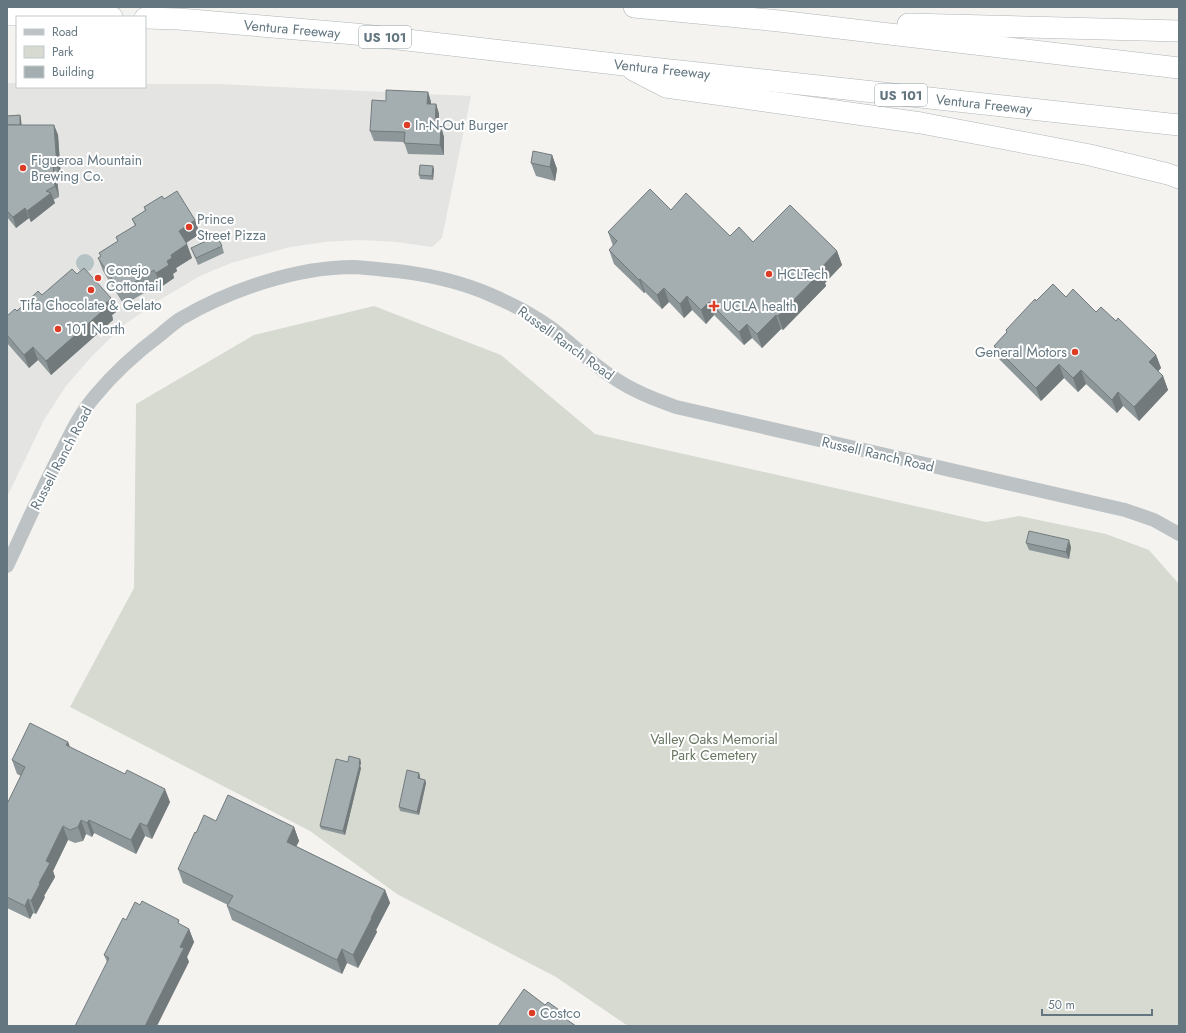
<svg xmlns="http://www.w3.org/2000/svg" width="1186" height="1033" viewBox="0 0 1186 1033" font-family="Jost,sans-serif">
	<style>
		.built { fill: #e4e5e3 }
		.green { fill: #d6dad1 }
		.water { fill: #b5c3c5 }
		.lines { fill: none; stroke-linecap: round; stroke-linejoin: round }
		.highway-casing { stroke: #b0b5b7; stroke-width: 22 }
		.minor { stroke: #bdc2c4; stroke-width: 14 }
		.highway { stroke: #fff; stroke-width: 21 }
		.wall { fill: #8d9698 }
		.shaded-wall { fill: #737a7c }
		.building { fill: #a4aeb1; stroke: #737a7c }
		.poi-dot { fill: #dd3c27; stroke: #fff; stroke-width: 1.5 }
		.labels { text-anchor: middle; dominant-baseline: central; stroke-width: 4; stroke-linejoin: round; paint-order: stroke }
		.shield { fill: #fff; stroke: #92a0a6; stroke-width: 1 }
		.shield-label { font-size: 13px; font-weight: bold; fill: #647780 }
		.street-label { font-size: 14px; fill: #647780; stroke: #fff }
		.poi-label { font-size: 14px; fill: #647780; stroke: #fff; text-anchor: start }
		.park-label { font-size: 14px; fill: #697762; stroke: #fff }
	</style>
	<rect width="100%" height="100%" fill="#f4f3f0"/>
	<!-- built -->
	<polygon class="built" points="7,83 17,83 17,87 145,87 145,84 219,84 471,96 442,238 432,247 396,242 359,240 325,242 290,247 231,263 200,276 161,299 124,325 92,356 66,386 44,420 7,497"/>
	<!-- green -->
	<polygon class="green" points="374,306 501,355 595,434 986,522 1019,516 1106,534 1149,550 1179,584 1179,1026 628,1026 556,977 397,894 310,831 70,707 134,588 136,404 254,335"/>
	<!-- water -->
	<circle class="water" cx="85" cy="263" r="9"/>
	<g class="lines">
		<defs>
			<g id="highway">
				<polyline points="634,7 779,21 1179,68"/>
				<polyline points="7,15 51,15 112,17"/>
				<polyline points="145,18 179,19 355,34 624,65 1179,125"/>
				<polyline points="908,24 1179,31"/>
				<polyline points="633,70 666,87 921,123 1090,155 1168,174 1179,178"/>
			</g>
		</defs>
		<!-- highway casing -->
		<use href="#highway" class="highway-casing"/>
		<!-- minor -->
		<path class="minor" d="M7 566C26 526 43 486 64 447 73 429 82 411 95 396 114 373 136 353 160 335 167 329 173 324 180 319 230 290 296 267 354 267 371 268 388 270 405 272 434 276 464 283 491 295 512 304 532 314 551 328 572 344 592 364 614 378 633 391 654 399 676 407L1125 510 1154 520 1179 534"/>
		<!-- highway -->
		<use href="#highway" class="highway"/>
	</g>
	<!-- wall -->
	<g class="wall">
		<polygon points="428,92 431,102 431,104 436,104 439,114 439,126 444,137 444,155 408,154 404,142 374,141 370,131 386,101"/>
		<polygon points="20,115 21,119 21,125 54,125 58,135 61,178 57,178 59,197 53,200 55,203 31,222 29,218 16,228 7,217 7,116"/>
		<polygon points="552,155 557,169 555,181 536,176 531,163"/>
		<polygon points="434,169 433,180 420,179 419,175"/>
		<polygon points="164,199 200,234 186,243 192,258 176,268 177,271 173,274 174,278 161,287 159,284 124,305 103,271 98,258 101,256 99,253 118,241 116,237 135,226 132,219 145,211 144,207"/>
		<polygon points="671,210 730,236 753,242 837,251 842,265 825,283 826,286 783,330 781,329 762,348 752,338 744,345 714,315 706,324 692,310 684,318 669,302 662,309 645,292 644,293 614,264 609,250 613,246 608,232"/>
		<polygon points="222,246 224,253 198,265 191,248"/>
		<polygon points="77,274 116,312 112,315 113,320 51,375 38,360 29,368 7,343 7,316"/>
		<polygon points="1066,297 1116,321 1156,355 1161,368 1158,371 1163,376 1168,390 1139,421 1123,406 1117,413 1086,384 1078,392 1064,378 1041,401 999,359 994,346 1007,332 1006,330 1036,301"/>
		<polygon points="1026,543 1071,547 1069,559 1029,550"/>
		<polygon points="68,742 70,747 170,802 152,839 145,836 136,854 94,833 92,837 86,834 83,841 75,843 68,840 53,871 55,877 44,896 45,897 36,914 33,913 30,919 7,908 7,804 21,776 17,774 12,760"/>
		<polygon points="360,759 361,763 360,766 361,768 345,835 321,829 320,826 348,762"/>
		<polygon points="419,773 420,777 420,779 425,780 426,783 419,815 400,811 399,807"/>
		<polygon points="216,821 294,827 299,841 296,846 385,890 390,903 376,930 377,932 358,968 347,963 342,974 232,920 227,906 228,905 183,883 178,869 196,833"/>
		<polygon points="126,920 181,925 189,929 194,942 187,957 189,962 107,962 104,955"/>
	</g>
	<!-- shaded-wall -->
	<g class="shaded-wall">
		<polygon points="428,92 431,102 431,114 427,104"/>
		<polygon points="436,104 439,114 439,136 435,126"/>
		<polygon points="20,115 21,119 22,128 20,125"/>
		<polygon points="54,125 58,135 61,178 57,167"/>
		<polygon points="441,126 444,137 444,155 440,145"/>
		<polygon points="552,155 557,169 555,181 550,167"/>
		<polygon points="433,166 434,169 433,180 432,176"/>
		<polygon points="53,167 57,178 59,197 55,186"/>
		<polygon points="51,193 55,203 31,222 27,211"/>
		<polygon points="25,208 29,218 16,228 13,217"/>
		<polygon points="195,220 200,234 184,244 179,231"/>
		<polygon points="187,244 192,258 176,268 177,271 173,274 174,278 161,287 156,273 171,255"/>
		<polygon points="837,251 842,265 825,283 826,286 783,330 778,316 819,270"/>
		<polygon points="640,279 645,292 644,293 639,280"/>
		<polygon points="664,288 669,302 662,309 657,295"/>
		<polygon points="687,296 692,310 684,318 680,304"/>
		<polygon points="111,298 116,312 112,315 113,320 51,375 46,361"/>
		<polygon points="709,302 714,315 706,324 701,310"/>
		<polygon points="776,315 781,329 762,348 757,334"/>
		<polygon points="747,324 752,338 744,345 739,332"/>
		<polygon points="33,347 38,360 29,368 24,355"/>
		<polygon points="1156,355 1161,368 1154,376 1149,362"/>
		<polygon points="1059,364 1064,378 1041,401 1036,388"/>
		<polygon points="1081,370 1086,384 1078,392 1073,378"/>
		<polygon points="1163,376 1168,390 1139,421 1134,407"/>
		<polygon points="1118,392 1123,406 1117,413 1112,400"/>
		<polygon points="1069,540 1071,547 1069,559 1066,552"/>
		<polygon points="68,742 73,755 66,745"/>
		<polygon points="360,759 361,763 360,766 361,768 345,835 343,831"/>
		<polygon points="419,773 420,777 419,782 418,778"/>
		<polygon points="425,780 426,783 419,815 417,812"/>
		<polygon points="165,789 170,802 152,839 147,826"/>
		<polygon points="81,820 86,834 83,841 78,827"/>
		<polygon points="89,820 94,833 92,837 87,823"/>
		<polygon points="140,823 145,836 136,854 131,840"/>
		<polygon points="63,826 68,840 53,871 55,877 44,896 45,897 36,914 31,901 39,883 46,861"/>
		<polygon points="294,827 299,841 292,855 287,842"/>
		<polygon points="385,890 390,903 376,930 377,932 358,968 353,955"/>
		<polygon points="28,899 33,913 30,919 25,906"/>
		<polygon points="189,929 194,942 187,957 189,962 157,1026 145,1026 180,947"/>
		<polygon points="342,949 347,963 342,974 337,960"/>
		<polygon points="562,1012 566,1022 560,1015"/>
	</g>
	<!-- building -->
	<g class="building">
		<polygon points="386,90 428,92 427,104 436,104 435,126 441,126 440,145 404,143 405,132 370,131 372,100 386,101"/>
		<polygon points="20,115 20,125 7,125 7,116"/>
		<polygon points="7,125 54,125 57,167 53,167 55,186 46,191 51,193 27,211 25,208 13,217 7,211"/>
		<polygon points="533,151 552,155 550,167 531,163"/>
		<polygon points="420,165 433,166 432,176 419,175"/>
		<polygon points="650,189 671,210 686,193 730,236 739,227 753,242 790,205 837,251 819,270 821,272 778,316 776,315 757,334 747,324 739,332 709,302 701,310 687,296 680,304 664,288 657,295 640,279 639,280 609,250 617,241 608,232"/>
		<polygon points="177,191 195,220 179,231 187,244 171,255 172,258 167,261 169,265 156,273 154,270 120,291 98,258 101,256 99,253 118,241 116,237 136,225 132,219 146,210 144,207 162,196 164,199"/>
		<polygon points="217,236 222,246 196,258 191,248"/>
		<polygon points="84,268 111,298 106,303 108,306 46,361 33,347 24,355 7,335 7,316 15,309 17,311 38,291 42,295 72,269 77,274"/>
		<polygon points="1053,284 1066,297 1073,289 1096,312 1101,307 1116,321 1118,318 1156,355 1149,362 1163,376 1134,407 1118,392 1112,400 1081,370 1073,378 1059,364 1036,388 994,346 1007,332 1006,330 1035,299 1036,301"/>
		<polygon points="1029,531 1069,540 1066,552 1026,543"/>
		<polygon points="30,723 68,742 66,745 125,774 127,770 165,789 147,826 140,823 131,840 89,820 87,823 81,820 78,827 70,830 63,826 46,861 50,863 39,883 40,884 31,901 28,899 25,906 7,897 7,804 25,767 12,760"/>
		<polygon points="349,756 360,759 359,764 360,764 343,831 320,826 336,759 348,762"/>
		<polygon points="407,770 419,773 418,778 425,780 417,812 399,807"/>
		<polygon points="228,795 294,827 287,842 385,890 371,918 372,918 353,955 342,949 337,960 227,906 233,896 178,869 195,832 196,833 204,815 216,821"/>
		<polygon points="142,901 179,920 178,923 189,929 180,947 184,948 145,1026 75,1026 109,958 104,955 123,918 126,920 135,902 140,905"/>
		<polygon points="524,989 545,1005 548,1002 562,1012 560,1015 576,1026 498,1026"/>
	</g>
	<!-- markers -->
	<g class="poi-dot">
		<circle cx="407" cy="125" r="4"/>
		<circle cx="23" cy="168" r="4"/>
		<circle cx="189" cy="227" r="4"/>
		<circle cx="769" cy="274" r="4"/>
		<circle cx="98" cy="278" r="4"/>
		<circle cx="91" cy="290" r="4"/>
		<path d="M712 300h4v4h4v4h-4v4h-4v-4h-4v-4h4z"/>
		<circle cx="58" cy="329" r="4"/>
		<circle cx="1075" cy="352" r="4"/>
		<circle cx="532" cy="1013" r="4"/>
	</g>
	<g class="labels">
		<!-- shield labels -->
		<g class="shield">
			<rect x="359" y="26" width="52" height="22" rx="3"/>
			<rect x="875" y="84" width="52" height="22" rx="3"/>
		</g>
		<g class="shield-label">
			<text x="385" y="37">US 101</text>
			<text x="901" y="95">US 101</text>
		</g>
		<!-- street labels -->
		<g class="street-label">
			<text transform="translate(292 29) rotate(5)">Ventura Freeway</text>
			<text transform="translate(662 69) rotate(6)">Ventura Freeway</text>
			<text transform="translate(984 104) rotate(6)">Ventura Freeway</text>
			<text transform="translate(566 343) rotate(36)">Russell Ranch Road</text>
			<text transform="translate(878 454) rotate(13)">Russell Ranch Road</text>
			<text transform="translate(61 458) rotate(-62)">Russell Ranch Road</text>
		</g>
		<!-- poi labels -->
		<g class="poi-label">
			<text x="415" y="125">In-N-Out Burger</text>
			<text x="31" y="160">Figueroa Mountain<tspan x="31" dy="16">Brewing Co.</tspan></text>
			<text x="197" y="219">Prince<tspan x="197" dy="16">Street Pizza</tspan></text>
			<text x="106" y="270">Conejo<tspan x="106" dy="16">Cottontail</tspan></text>
			<text x="777" y="274">HCLTech</text>
			<text x="91" y="305" text-anchor="middle">Tifa Chocolate &amp; Gelato</text>
			<text x="723" y="306">UCLA health</text>
			<text x="66" y="329">101 North</text>
			<text x="1067" y="352" text-anchor="end">General Motors</text>
			<text x="540" y="1013">Costco</text>
		</g>
		<!-- park labels -->
		<g class="park-label">
			<text x="714" y="739">Valley Oaks Memorial<tspan x="714" dy="16">Park Cemetery</tspan></text>
		</g>
	</g>
	<!-- border -->
	<rect width="1186" height="1033" fill="none" stroke="#647780" stroke-width="16"/>
	<!-- legend -->
	<rect x="16" y="16" width="130" height="72" fill="#ffffff" stroke="#c1c9cc"/>
	<rect x="24" y="29" width="20" height="6" fill="#bdc2c4" stroke="#c1c9cc"/>
	<text x="52" y="36" font-size="12" fill="#647780">Road</text>
	<rect x="24" y="46" width="20" height="12" fill="#d6dad1" stroke="#c1c9cc"/>
	<text x="52" y="56" font-size="12" fill="#647780">Park</text>
	<rect x="24" y="66" width="20" height="12" fill="#a4aeb1" stroke="#c1c9cc"/>
	<text x="52" y="76" font-size="12" fill="#647780">Building</text>
	<!-- scale -->
	<path d="M1042 1009v6h110v-6" fill="none" stroke="#647780" stroke-width="2"/>
	<text x="1048" y="1009" font-size="12" fill="#647780" stroke="#ffffff" stroke-width="3" paint-order="stroke">50 m</text>
</svg>
